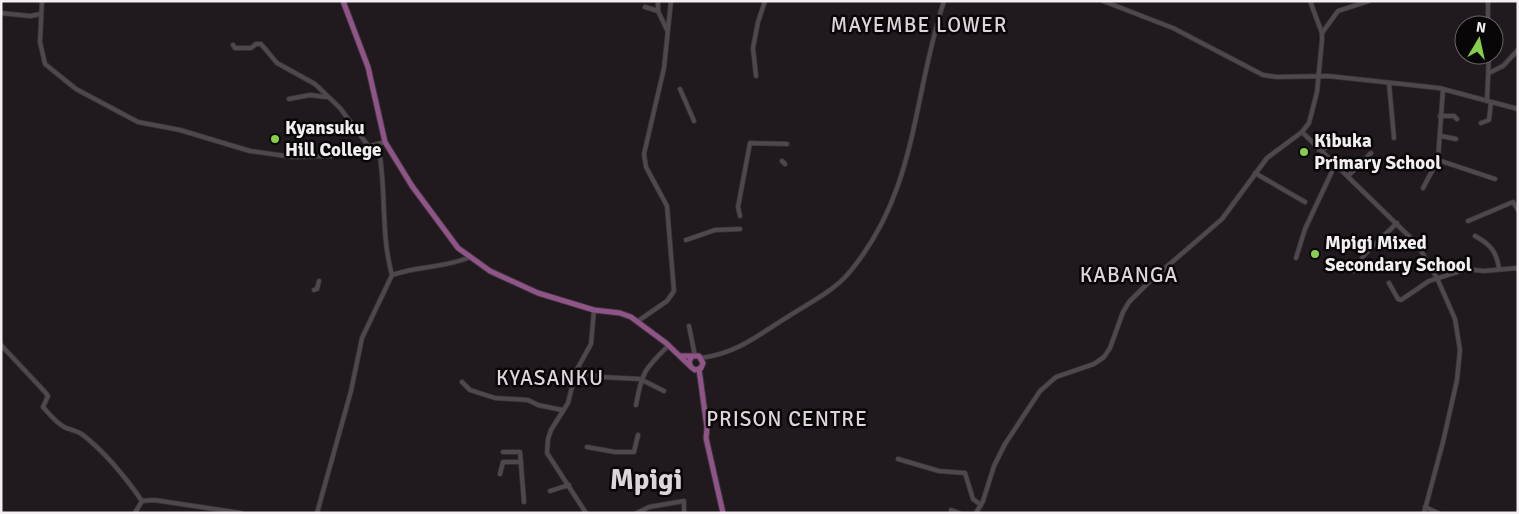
<svg xmlns="http://www.w3.org/2000/svg" width="1519" height="514" viewBox="0 0 1519 514" font-family="Signika,sans-serif">
	<style>
		.lines { fill: none; stroke-linecap: round; stroke-linejoin: round }
		.minor-casing { stroke: #383437; stroke-width: 5.5 }
		.major-casing { stroke: #383437; stroke-width: 7 }
		.minor { stroke: #4e474d; stroke-width: 4 }
		.major { stroke: #915488; stroke-width: 5 }
		.poi-dot { fill: #87cf4b; stroke: #080607; stroke-width: 2 }
		.labels { text-anchor: middle; dominant-baseline: central; stroke-width: 5; stroke-linejoin: round; paint-order: stroke }
		.poi-label { font-size: 19px; font-weight: bold; fill: #f2eef1; stroke: #080607; text-anchor: start }
		.quarter-label { font-size: 21px; letter-spacing: 1px; fill: #ded5dc; stroke: #080607 }
		.town-label { font-size: 29px; font-weight: bold; fill: #ded5dc; stroke: #080607 }
	</style>
	<rect width="100%" height="100%" fill="#20191e"/>
	<g class="lines">
		<defs>
			<g id="minor">
				<polyline points="42,1 40,42 45,64 76,89 138,122 180,130 250,151 293,157 332,156 385,142"/>
				<polyline points="658,1 658,11"/>
				<polyline points="1103,1 1173,28 1263,75 1277,77 1328,76 1439,88 1518,109"/>
				<polyline points="645,7 658,11 667,30"/>
				<polyline points="1,13 30,16 41,14"/>
				<polyline points="1488,25 1488,1"/>
				<polyline points="1322,33 1338,11 1369,1"/>
				<polyline points="233,45 235,48 251,48 256,44 261,44 277,63 315,84 340,108 369,147"/>
				<polyline points="1489,73 1503,66 1518,50"/>
				<polyline points="756,76 753,48 758,22 765,1"/>
				<polyline points="1389,83 1394,138"/>
				<polyline points="680,89 694,121"/>
				<polyline points="289,99 310,95 326,97"/>
				<polyline points="1487,101 1489,55"/>
				<polyline points="1440,116 1454,116 1457,119"/>
				<polyline points="1481,123 1489,120 1491,102"/>
				<polyline points="1302,132 1417,244 1437,278 1455,319 1460,350 1457,380 1443,442 1424,513"/>
				<polyline points="1441,136 1456,139"/>
				<path d="M378 144C387 188 380 232 392 275"/>
				<polyline points="1319,150 1349,140"/>
				<polyline points="1438,160 1495,179"/>
				<polyline points="782,161 785,164"/>
				<polyline points="1255,173 1305,202"/>
				<polyline points="1348,176 1371,153"/>
				<polyline points="1423,188 1438,160 1443,89"/>
				<polyline points="740,216 738,207 750,143 787,144"/>
				<polyline points="1468,221 1513,202 1518,210"/>
				<path d="M1475 236C1490 244 1497 252 1499 269"/>
				<polyline points="686,240 715,230 740,229"/>
				<polyline points="1296,258 1305,229 1335,165"/>
				<polyline points="1353,271 1365,254 1397,223"/>
				<polyline points="1389,283 1398,299 1401,300 1429,281 1467,269 1483,271 1518,268"/>
				<polyline points="314,290 317,289 319,281"/>
				<polyline points="638,321 667,301 674,291 667,206 646,167 644,154 664,68 671,1"/>
				<polyline points="689,326 695,356"/>
				<path d="M1 345 45 392 48 396 43 407C49 414 57 424 66 428 72 430 78 431 83 435 106 453 126 478 142 501"/>
				<path d="M701 358C738 353 758 335 789 316 809 303 832 292 848 274 918 192 912 98 944 1"/>
				<polyline points="576,371 601,377 640,379 664,391"/>
				<polyline points="462,382 470,390 495,398 528,400 538,405 562,410"/>
				<path d="M636 405C642 371 645 369 669 345"/>
				<polyline points="587,447 615,452 634,452 638,435"/>
				<polyline points="503,452 520,452 524,502"/>
				<polyline points="898,459 939,471 965,473 973,499 981,505"/>
				<polyline points="500,474 503,462 521,462"/>
				<polyline points="550,491 569,485"/>
				<polyline points="1425,507 1438,513"/>
				<polyline points="951,510 959,513"/>
				<polyline points="135,513 142,501 154,500 241,513"/>
				<path d="M317 513 351 391 362 338 392 275C417 266 445 268 470 257"/>
				<polyline points="586,513 547,453 548,439 551,430 568,403 576,371 591,344 594,310"/>
				<polyline points="637,513 649,507 684,501 684,513"/>
				<polyline points="976,513 983,501 994,466 1005,444 1040,391 1056,377 1094,364 1104,357 1110,348 1123,312 1129,302 1149,282 1222,219 1267,158 1302,132 1309,123 1317,92 1322,40 1322,33 1310,1"/>
			</g>
			<g id="major">
				<polyline points="343,1 368,67 385,142 412,186 458,248 490,271 538,293 594,310 620,313 631,317 666,343 689,365"/>
				<polyline points="681,356 699,356 703,363 701,368 695,370 691,367 689,362 691,358"/>
				<polyline points="699,369 707,428 706,438 723,513"/>
			</g>
		</defs>
		<!-- minor casing -->
		<use href="#minor" class="minor-casing"/>
		<!-- major casing -->
		<use href="#major" class="major-casing"/>
		<!-- minor -->
		<use href="#minor" class="minor"/>
		<!-- major -->
		<use href="#major" class="major"/>
	</g>
	<!-- markers -->
	<g class="poi-dot">
		<circle cx="275" cy="139" r="5"/>
		<circle cx="1304" cy="152" r="5"/>
		<circle cx="1315" cy="254" r="5"/>
	</g>
	<g class="labels">
		<!-- poi labels -->
		<g class="poi-label">
			<text x="285" y="128">Kyansuku<tspan x="285" dy="22">Hill College</tspan></text>
			<text x="1314" y="141">Kibuka<tspan x="1314" dy="22">Primary School</tspan></text>
			<text x="1325" y="243">Mpigi Mixed<tspan x="1325" dy="22">Secondary School</tspan></text>
		</g>
		<!-- quarter labels -->
		<g class="quarter-label">
			<text x="919" y="25">MAYEMBE LOWER</text>
			<text x="1129" y="275">KABANGA</text>
			<text x="550" y="378">KYASANKU</text>
			<text x="787" y="419">PRISON CENTRE</text>
		</g>
		<!-- town labels -->
		<g class="town-label">
			<text x="646" y="479">Mpigi</text>
		</g>
	</g>
	<!-- border -->
	<rect width="1519" height="514" fill="none" stroke="#f2eef1" stroke-width="5"/>
	<!-- north arrow -->
	<g transform="translate(1479 40) rotate(9)"><circle r="24" fill="#080607" stroke="#666365"/>
	<path d="M0-4L9 19L0 12L-9 19Z" fill="#87cf4b"/>
	<text y="-8" font-size="14" font-weight="bold" text-anchor="middle" fill="#f2eef1">N</text>
	</g>
</svg>
